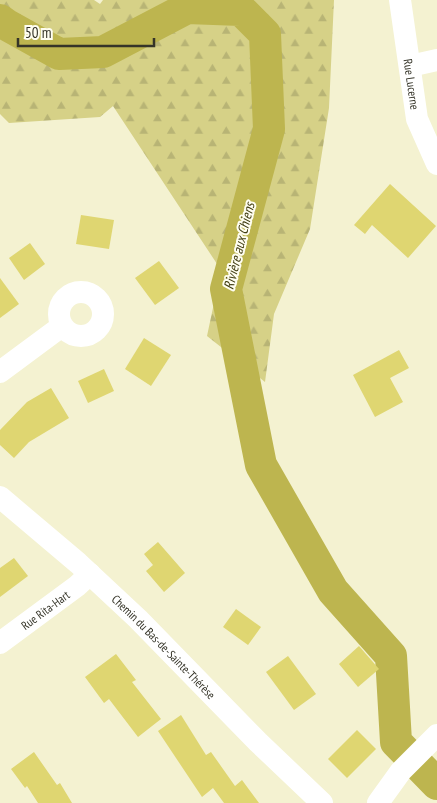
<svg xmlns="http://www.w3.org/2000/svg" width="437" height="803" viewBox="0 0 437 803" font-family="'PT Sans Narrow',sans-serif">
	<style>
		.forest { fill: url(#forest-firs) }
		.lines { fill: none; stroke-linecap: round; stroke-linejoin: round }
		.river { stroke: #bdb54f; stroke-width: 32 }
		.building { fill: #dfd671 }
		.minor { stroke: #fff; stroke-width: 22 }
		.labels { text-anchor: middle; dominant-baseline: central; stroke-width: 4; stroke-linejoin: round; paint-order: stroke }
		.street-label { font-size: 12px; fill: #353428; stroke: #fffef1 }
		.water-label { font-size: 14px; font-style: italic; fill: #413d12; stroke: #fffef1 }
	</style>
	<defs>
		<pattern id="forest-firs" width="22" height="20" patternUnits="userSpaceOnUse" patternTransform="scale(1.25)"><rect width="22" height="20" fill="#d6d187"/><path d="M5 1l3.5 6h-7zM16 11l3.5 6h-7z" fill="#b8b475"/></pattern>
	</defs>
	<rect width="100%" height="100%" fill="#f4f2d1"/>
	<!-- forest -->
	<polygon class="forest" points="0,0 94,0 100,4 103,0 334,0 329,108 310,229 274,314 265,382 207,336 221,270 113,106 100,117 9,123 0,114"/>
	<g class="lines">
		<!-- river -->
		<polyline class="river" points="0,20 7,25 59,54 103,52 187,8 241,10 265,34 269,129 226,289 261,465 333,591 391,656 396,742 437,784"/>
	</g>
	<!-- building -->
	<g class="building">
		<polygon points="390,184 436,226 408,258 372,225 365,234 354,225"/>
		<polygon points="81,215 114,220 109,249 76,244"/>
		<polygon points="30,243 45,264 24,280 9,258"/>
		<polygon points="159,261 179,288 155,305 135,278"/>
		<polygon points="0,278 19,304 0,318"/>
		<polygon points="144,338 171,355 151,386 125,369"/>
		<polygon points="399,350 409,368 390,378 403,402 375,417 353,375"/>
		<polygon points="104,369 114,391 88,403 78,381"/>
		<polygon points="51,388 69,418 29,442 14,458 0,445 0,430 27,402"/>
		<polygon points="158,542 185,573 164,592 146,571 153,565 144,554"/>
		<polygon points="14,558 28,576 0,597 0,568"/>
		<polygon points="236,609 261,627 248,645 223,627"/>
		<polygon points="359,646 379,669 358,687 339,664"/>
		<polygon points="116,654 136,680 132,682 161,719 138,737 109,699 104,703 85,677"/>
		<polygon points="288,656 316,694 294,710 266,672"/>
		<polygon points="181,715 206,755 211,752 235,786 242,780 259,803 224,803 213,788 202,797 158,731"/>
		<polygon points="357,730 376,749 347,778 328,759"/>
		<polygon points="34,752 57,785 60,783 72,803 38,803 27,786 25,788 11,769"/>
	</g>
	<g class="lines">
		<!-- minor -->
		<g class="minor">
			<path id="s1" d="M400 0 417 119 437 164"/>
			<polyline points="410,66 437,60"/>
			<circle cx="81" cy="314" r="22"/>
			<polyline points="0,372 62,326"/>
			<path id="s2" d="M0 497 78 563 138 619 258 742 322 803"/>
			<path id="s3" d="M0 643 77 586 90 574"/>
			<polyline points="378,803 401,771 437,735"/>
		</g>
	</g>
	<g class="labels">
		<!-- street labels -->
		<g class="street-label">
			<text stroke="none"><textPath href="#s1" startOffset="85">Rue Lucerne</textPath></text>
			<text stroke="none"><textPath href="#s3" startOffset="56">Rue Rita-Hart</textPath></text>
			<text stroke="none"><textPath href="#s2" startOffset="222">Chemin du Bas-de-Sainte-Thérèse</textPath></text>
		</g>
		<!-- water labels -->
		<g class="water-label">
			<text transform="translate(239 246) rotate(-76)">Rivière aux Chiens</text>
		</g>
	</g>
	<!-- scale -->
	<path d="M18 38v8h136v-8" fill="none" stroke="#353428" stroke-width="2.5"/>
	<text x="25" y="38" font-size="15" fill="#353428" stroke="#fffef1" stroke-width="4" paint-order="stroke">50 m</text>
</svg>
